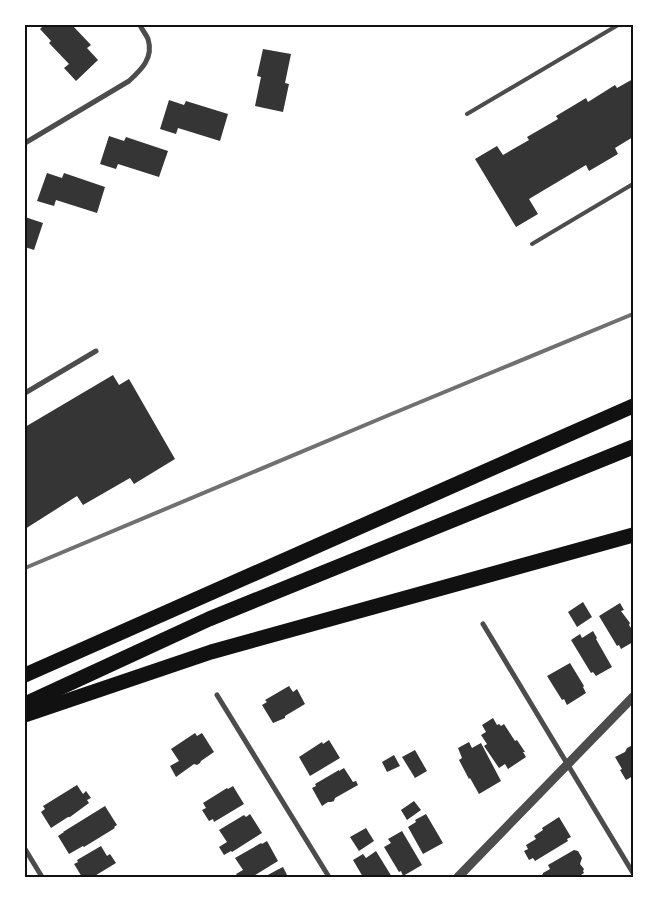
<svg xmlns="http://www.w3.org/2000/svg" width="658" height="902" viewBox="0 0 658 902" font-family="Commissioner,sans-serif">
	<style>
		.building { fill: #353535 }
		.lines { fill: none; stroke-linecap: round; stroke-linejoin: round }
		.service { stroke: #4c4c4c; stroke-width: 4 }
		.minor { stroke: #4c4c4c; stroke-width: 5 }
		.tertiary { stroke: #4c4c4c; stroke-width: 9 }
		.motorway { stroke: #111; stroke-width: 15 }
		.rail { stroke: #707070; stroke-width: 4 }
		.neatline { fill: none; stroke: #111; stroke-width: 2 }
	</style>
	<rect width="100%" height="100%" fill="#fff"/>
	<!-- building -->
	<g class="building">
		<polygon points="44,25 72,25 91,45 87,48 98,60 76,81 64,68 69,64 49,43 51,41 40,29"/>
		<polygon points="263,49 291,54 285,83 289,84 283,112 255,106 261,77 257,76"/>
		<polygon points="633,79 633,137 615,148 618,154 589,171 586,165 529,199 538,214 516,227 475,159 497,146 503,155 529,140 527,137 558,119 556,116 586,98 588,102 615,85 617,88"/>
		<polygon points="169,100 184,105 186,101 228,114 220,141 178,128 176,134 160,129"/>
		<polygon points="109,136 124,141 126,137 168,151 159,177 118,164 116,169 100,164"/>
		<polygon points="47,173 62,178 64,173 105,187 97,213 56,200 54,206 37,201"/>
		<polygon points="25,217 43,223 34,250 25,247"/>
		<polygon points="113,375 119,385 129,379 175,459 134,484 130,478 83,505 77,496 25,529 25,427"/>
		<polygon points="583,602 592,617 577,627 568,612"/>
		<polygon points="620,603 624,610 621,611 630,623 629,625 633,631 633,642 621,649 619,645 617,646 599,616"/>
		<polygon points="593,631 597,638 596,639 612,667 596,676 593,672 591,673 571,640 580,634 582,638"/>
		<polygon points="570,663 584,686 583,687 586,693 567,705 564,699 562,700 547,676"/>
		<polygon points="289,686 293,692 297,689 305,704 285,716 285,718 273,723 262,705 267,702 265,700"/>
		<polygon points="493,718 497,725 499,724 501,726 504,724 515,741 517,740 525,752 523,752 526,757 508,769 505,764 499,768 484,746 487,744 481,735 486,732 482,725"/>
		<polygon points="195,733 197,736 202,733 214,752 201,761 200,763 197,765 194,764 176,777 170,766 179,761 171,749"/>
		<polygon points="329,740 340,758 310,776 299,757 322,742 323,744"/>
		<polygon points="469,742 472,748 481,743 501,781 479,794 470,778 469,779 459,760 462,758 458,748"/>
		<polygon points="631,746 633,746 633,776 626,780 620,770 622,769 615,757 625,752 627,748"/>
		<polygon points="415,750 427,771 415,778 402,757"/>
		<polygon points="394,755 400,766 387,772 382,762"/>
		<polygon points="344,768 353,782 356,781 358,785 335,798 334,801 331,802 328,802 322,806 312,788 316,786 315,784 339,770 339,771"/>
		<polygon points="77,785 83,794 86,791 91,798 87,800 89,803 70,817 68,817 51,828 41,812 45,809 43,806"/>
		<polygon points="233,786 244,804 214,822 213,819 209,821 202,810 206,808 203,803 227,788 228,789"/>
		<polygon points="414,801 421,810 407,820 401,810"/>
		<polygon points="105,806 117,825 114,827 115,828 84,847 83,846 69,854 58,836 64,832 63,832"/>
		<polygon points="250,814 262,833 232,852 231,851 224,855 219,847 227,842 219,830 244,815 246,817"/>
		<polygon points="426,814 443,843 423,854 408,827 416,822 415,820"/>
		<polygon points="559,817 571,837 567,839 568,841 535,861 533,858 529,860 524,851 528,849 526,845 536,839 534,836 543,830 542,828"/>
		<polygon points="366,828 374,841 359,851 350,837"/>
		<polygon points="402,831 422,865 403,876 401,871 399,872 384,847 391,843 388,839"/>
		<polygon points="267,841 278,861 252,877 238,877 236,874 243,870 235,858 261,843 262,844"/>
		<polygon points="101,846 107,856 110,854 116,863 93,877 82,877 74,864 78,862 77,860"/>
		<polygon points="574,850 578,851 582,858 580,864 584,869 583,871 584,873 578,877 539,877 543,874 543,873 550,869 548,865"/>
		<polygon points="376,851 392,877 363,877 353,860 363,854 366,858"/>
		<polygon points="283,867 288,877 264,877 277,870"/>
	</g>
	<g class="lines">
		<!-- service -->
		<g class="service">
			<polyline points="467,114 618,25"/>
			<polyline points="532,244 633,184"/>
		</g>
		<!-- minor -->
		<g class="minor">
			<path d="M25 143 129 81C141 70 154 58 148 39 146 34 142 30 140 25"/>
			<polyline points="25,393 96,351"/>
			<polyline points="483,624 633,873"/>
			<polyline points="217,695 329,877"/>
			<polyline points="25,849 42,877"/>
		</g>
		<!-- tertiary -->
		<polyline class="tertiary" points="458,877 633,697"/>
		<!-- motorway -->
		<g class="motorway">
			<polyline points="25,675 633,406"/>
			<polyline points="25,704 209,619 633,447"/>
			<polyline points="25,715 211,652 633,535"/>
		</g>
		<!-- rail -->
		<polyline class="rail" points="25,568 389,415 633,314"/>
	</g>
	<!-- border -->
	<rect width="658" height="902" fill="none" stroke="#ffffff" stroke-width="52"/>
	<rect x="26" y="26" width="606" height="850" class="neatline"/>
</svg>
